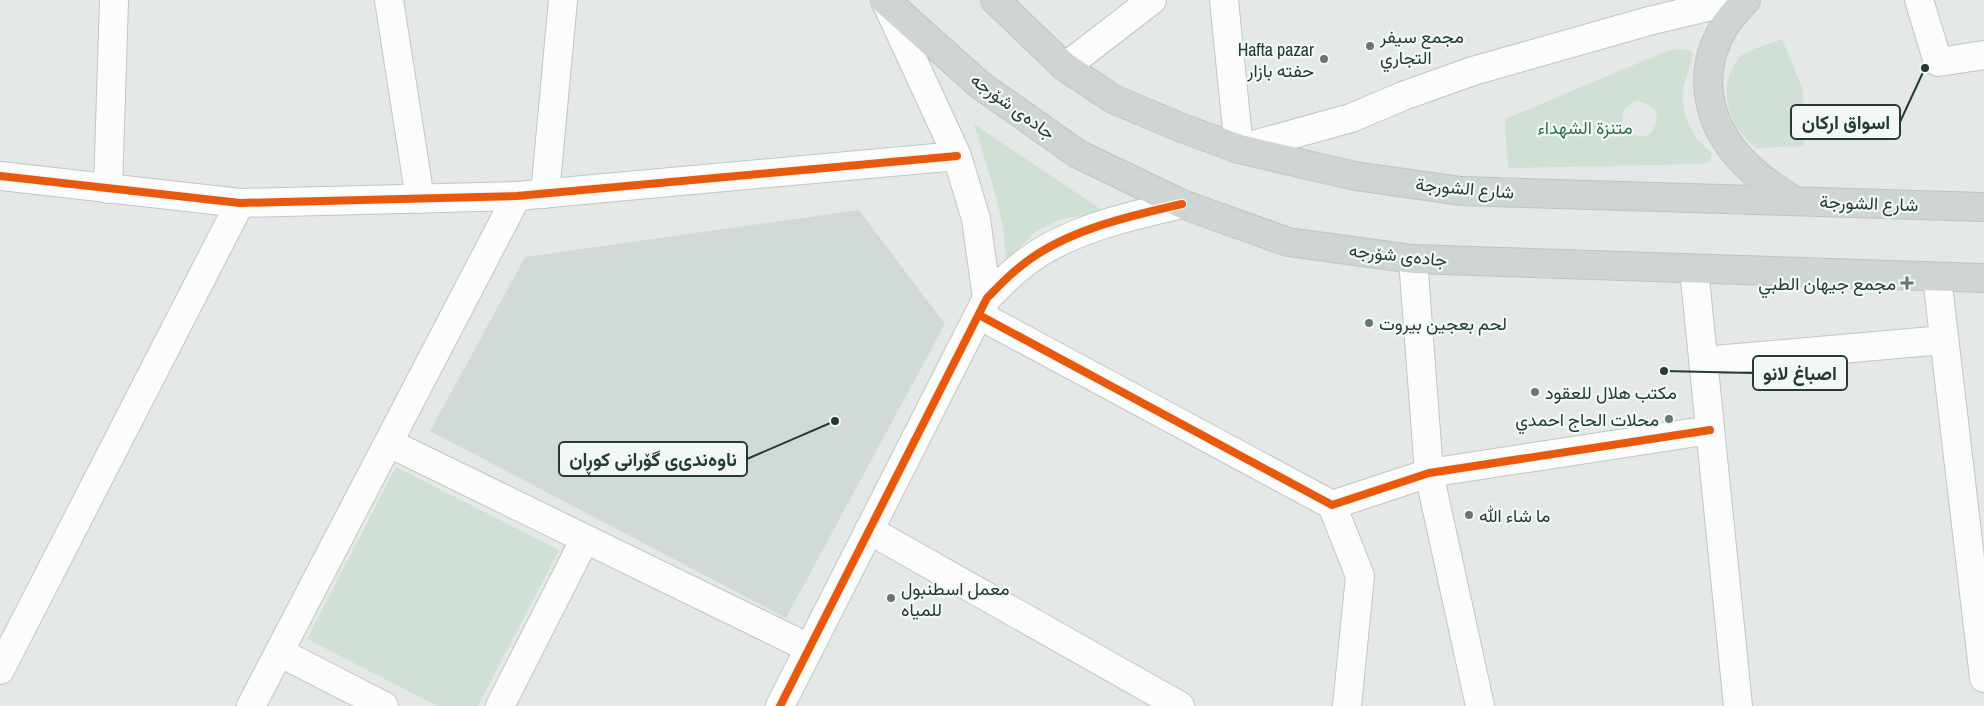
<svg xmlns="http://www.w3.org/2000/svg" width="1984" height="706" viewBox="0 0 1984 706" font-family="'Archivo Narrow',Vazirmatn,sans-serif">
	<style>
		.built { fill: #d2dad7 }
		.green { fill: #cee1d4; fill-rule: evenodd }
		.lines { fill: none; stroke-linecap: round; stroke-linejoin: round }
		.minor-casing { stroke: #c1c6c4; stroke-width: 30 }
		.major-casing { stroke: #bdc5c2; stroke-width: 30 }
		.minor { stroke: #fbfcfb; stroke-width: 28 }
		.major { stroke: #ced5d3; stroke-width: 28 }
		.cycleway-casing { stroke: #f2f8f5; stroke-width: 11 }
		.cycleway { stroke: #e8590c; stroke-width: 8 }
		.poi-dot { fill: #677873; stroke: #f2f8f5; stroke-width: 2 }
		.labels { text-anchor: middle; dominant-baseline: central; stroke-width: 4.5; stroke-linejoin: round; paint-order: stroke }
		.poi-label { font-size: 18px; fill: #233b34; stroke: #f2f8f5; text-anchor: start }
		.street-label { font-size: 18px; fill: #233b34; stroke: #f2f8f5 }
		.park-label { font-size: 18px; fill: #2f7047; stroke: #f2f8f5 }
		.leader { fill: none; stroke: #233b34; stroke-width: 2 }
		.callout-dot { fill: #233b34; stroke: #f2f8f5; stroke-width: 2 }
		.callout { fill: #f2f8f5; stroke: #233b34; stroke-width: 2 }
		.callout-label { font-size: 19px; text-anchor: middle; font-weight: bold; fill: #233b34 }
	</style>
	<rect width="100%" height="100%" fill="#e4e9e7"/>
	<!-- built -->
	<polygon class="built" points="859,210 945,324 786,618 430,431 525,257"/>
	<!-- green -->
	<g class="green">
		<path d="M1782 39 1803 90 1804 146 1756 148C1729 126 1714 88 1740 57 1746 50 1773 43 1782 39Z"/>
		<path d="M1676 49 1691 51C1696 58 1683 81 1683 92 1681 109 1689 130 1701 143 1705 147 1709 149 1712 154L1709 162 1703 164 1510 168 1508 167 1505 124 1507 118 1667 51ZM1636 101C1648 102 1660 109 1656 123 1648 156 1598 119 1636 101Z"/>
		<polygon points="974,124 1105,212 1062,219 1036,231 1006,261 1003,225 992,183"/>
		<polygon points="396,467 559,550 478,706 437,706 307,639"/>
	</g>
	<g class="lines">
		<defs>
			<g id="minor">
				<polyline points="389,0 420,199"/>
				<polyline points="885,0 957,156 976,219 987,298"/>
				<polyline points="1224,0 1239,149 1351,118 1403,96 1473,71 1649,21 1737,0"/>
				<polyline points="1919,0 1938,62 1984,55"/>
				<polyline points="1065,67 1152,0"/>
				<polyline points="0,176 240,203 517,196 957,156"/>
				<polyline points="108,189 114,0"/>
				<polyline points="545,194 563,0"/>
				<polyline points="1413,259 1429,473 1480,706"/>
				<polyline points="1694,269 1738,706"/>
				<polyline points="1937,277 1984,678"/>
				<polyline points="979,315 1332,505 1429,473 1710,430"/>
				<polyline points="1703,361 1944,340"/>
				<polyline points="389,443 809,648"/>
				<polyline points="1332,505 1360,576 1347,706"/>
				<polyline points="869,530 1180,706"/>
				<polyline points="279,652 384,706"/>
				<polyline points="0,670 240,203"/>
				<polyline points="251,706 517,196"/>
				<polyline points="500,706 585,539"/>
				<path d="M780 706 987 298C998 287 1009 275 1021 266 1063 231 1129 216 1182 204"/>
			</g>
			<g id="major">
				<polyline points="885,0 980,85 1078,154 1182,204 1288,242 1413,259 1984,278"/>
				<polyline points="995,0 1065,67 1113,99 1182,128 1239,149 1355,176 1461,191 1984,207"/>
				<path d="M1746 0C1738 9 1730 17 1724 27 1693 79 1710 133 1753 171 1765 182 1780 191 1794 201"/>
			</g>
		</defs>
		<!-- minor casing -->
		<use href="#minor" class="minor-casing"/>
		<!-- major casing -->
		<use href="#major" class="major-casing"/>
		<!-- minor -->
		<use href="#minor" class="minor"/>
		<!-- major -->
		<use href="#major" class="major"/>
		<defs>
			<g id="cycleway">
				<polyline points="0,176 240,203 517,196 957,156"/>
				<polyline points="979,315 1332,505 1429,473 1710,430"/>
				<path d="M780 706 987 298C998 287 1009 275 1021 266 1063 231 1129 216 1182 204"/>
			</g>
		</defs>
		<!-- cycleway casing -->
		<use href="#cycleway" class="cycleway-casing"/>
		<!-- cycleway -->
		<use href="#cycleway" class="cycleway"/>
	</g>
	<!-- markers -->
	<g class="poi-dot">
		<circle cx="1370" cy="46" r="5"/>
		<circle cx="1324" cy="59" r="5"/>
		<path d="M1904.5 275.5h5v5h5v5h-5v5h-5v-5h-5v-5h5z"/>
		<circle cx="1369" cy="323" r="5"/>
		<circle cx="1535" cy="392" r="5"/>
		<circle cx="1669" cy="419" r="5"/>
		<circle cx="1469" cy="515" r="5"/>
		<circle cx="891" cy="598" r="5"/>
	</g>
	<g class="labels">
		<!-- poi labels -->
		<g class="poi-label">
			<text x="1380" y="36">مجمع سيفر<tspan x="1380" dy="21">التجاري</tspan></text>
			<text x="1314" y="49" text-anchor="end">Hafta pazar<tspan x="1314" dy="21">حفته بازار</tspan></text>
			<text x="1896" y="283" text-anchor="end">مجمع جيهان الطبي</text>
			<text x="1379" y="323">لحم بعجين بيروت</text>
			<text x="1545" y="392">مكتب هلال للعقود</text>
			<text x="1659" y="419" text-anchor="end">محلات الحاج احمدي</text>
			<text x="1479" y="515">ما شاء الله</text>
			<text x="901" y="588">معمل اسطنبول<tspan x="901" dy="21">للمياه</tspan></text>
		</g>
		<!-- street labels -->
		<g class="street-label">
			<text transform="translate(1013 106) rotate(36)">جادەی شۆرجە</text>
			<text transform="translate(1465 188) rotate(5)">شارع الشورجة</text>
			<text transform="translate(1869 203) rotate(2)">شارع الشورجة</text>
			<text transform="translate(1398 255) rotate(6)">جادەی شۆرجە</text>
		</g>
		<!-- park labels -->
		<g class="park-label">
			<text x="1585" y="127">متنزة الشهداء</text>
		</g>
	</g>
	<!-- callouts -->
	<path class="leader" d="M1925 68L1900 122M1664 371L1753 373M835 421L747 459"/>
	<g class="callout-dot">
		<circle cx="1925" cy="68" r="5"/>
		<circle cx="1664" cy="371" r="5"/>
		<circle cx="835" cy="421" r="5"/>
	</g>
	<g class="callout">
		<rect x="1791" y="105" width="109" height="34" rx="5"/>
		<rect x="1753" y="356" width="94" height="34" rx="5"/>
		<rect x="559" y="442" width="188" height="34" rx="5"/>
	</g>
	<g class="callout-label">
		<text x="1846" y="129">اسواق اركان</text>
		<text x="1800" y="380">اصباغ لانو</text>
		<text x="653" y="466">ناوەندی‌ی گۆرانی کوڕان</text>
	</g>
</svg>
